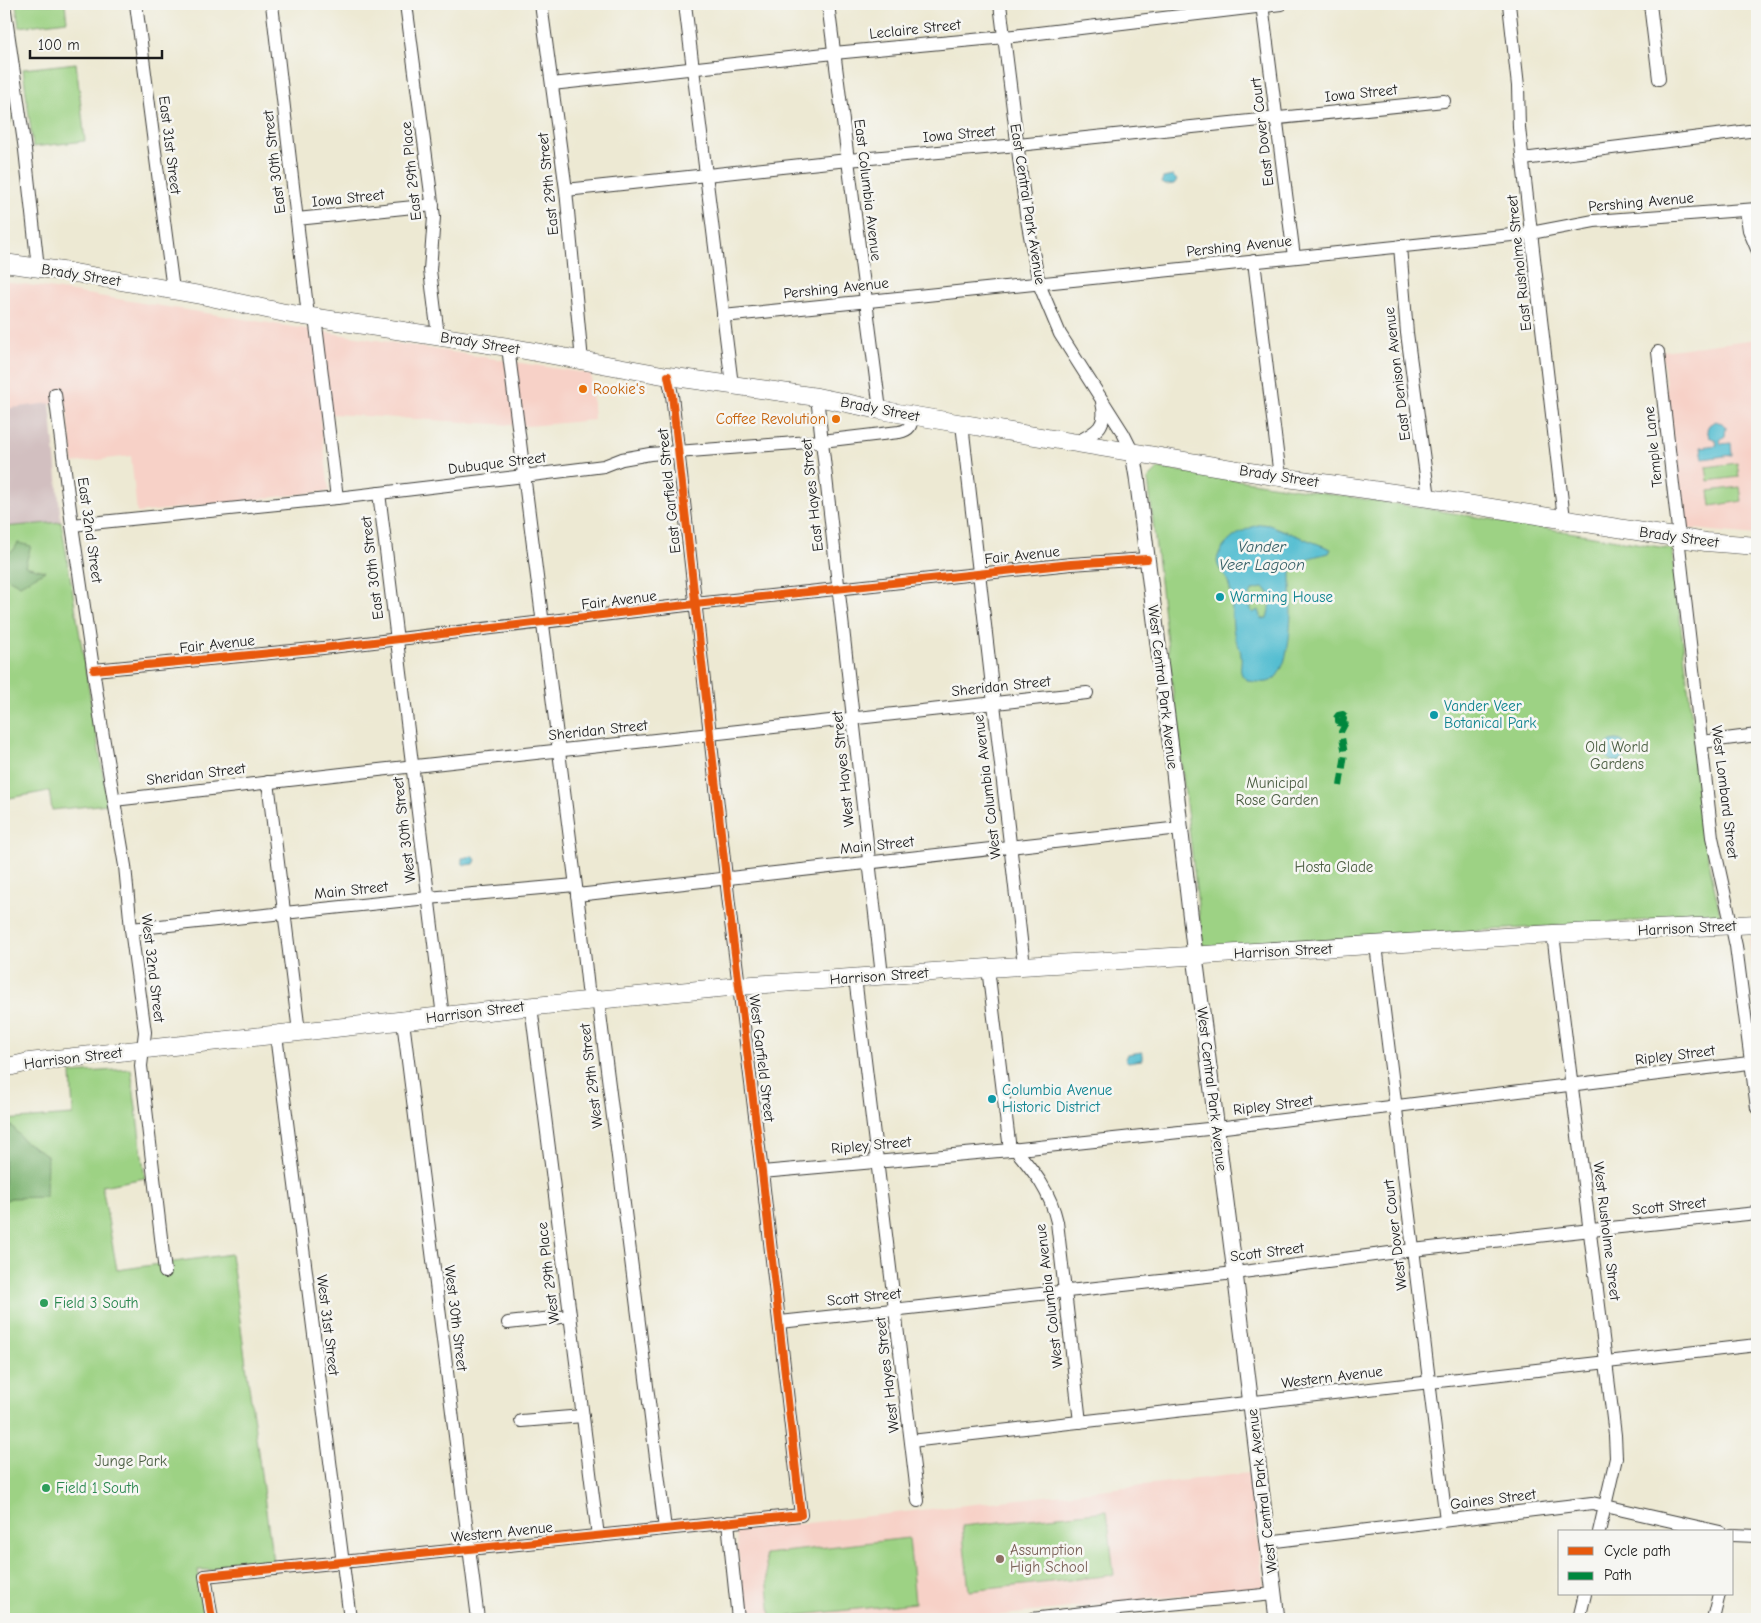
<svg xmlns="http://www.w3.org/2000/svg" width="1761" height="1623" viewBox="0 0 1761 1623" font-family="'Comic Neue',sans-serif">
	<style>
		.built { fill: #f7d1c7 }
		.industrial { fill: #d2bfc0 }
		.green { fill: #9dd284; stroke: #5c7750 }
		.forest { fill: #7eb472; stroke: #4d6847 }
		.water { fill: #55bed1; stroke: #386d76; fill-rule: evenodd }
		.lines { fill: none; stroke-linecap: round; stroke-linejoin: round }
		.minor-casing { stroke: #3b3b37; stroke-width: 14 }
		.major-casing { stroke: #3b3b37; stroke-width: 17 }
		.highway-casing { stroke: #3b3b37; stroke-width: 19 }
		.minor { stroke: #fff; stroke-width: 12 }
		.major { stroke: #fff; stroke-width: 15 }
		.highway { stroke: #fff; stroke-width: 18 }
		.quiet { stroke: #00873e; stroke-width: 6; stroke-dasharray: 12 6; stroke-linecap: butt }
		.cycleway-casing { stroke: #f6f6f2; stroke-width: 11 }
		.cycleway { stroke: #e8590c; stroke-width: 8 }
		.food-dot { fill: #e8710a; stroke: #f6f6f2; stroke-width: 2 }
		.culture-dot { fill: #0f9aa8; stroke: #f6f6f2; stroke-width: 2 }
		.leisure-dot { fill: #2e9e5b; stroke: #f6f6f2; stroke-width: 2 }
		.education-dot { fill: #8d6e63; stroke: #f6f6f2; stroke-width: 2 }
		.labels { text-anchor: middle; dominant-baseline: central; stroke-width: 5; stroke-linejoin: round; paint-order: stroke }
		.street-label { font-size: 15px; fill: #1c1c1c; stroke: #f6f6f2 }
		.food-label { font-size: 15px; fill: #c56008; stroke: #f6f6f2; text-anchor: start }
		.culture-label { font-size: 15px; fill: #0d838f; stroke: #f6f6f2; text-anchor: start }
		.park-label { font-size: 15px; fill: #495c40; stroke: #f6f6f2 }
		.leisure-label { font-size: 15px; fill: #27864d; stroke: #f6f6f2; text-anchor: start }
		.education-label { font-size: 15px; fill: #785e54; stroke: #f6f6f2; text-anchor: start }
		.water-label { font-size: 16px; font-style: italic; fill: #335d64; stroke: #f6f6f2 }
	</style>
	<rect width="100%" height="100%" fill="#f6f6f2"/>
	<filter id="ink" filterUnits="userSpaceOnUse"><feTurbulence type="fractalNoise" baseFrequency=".02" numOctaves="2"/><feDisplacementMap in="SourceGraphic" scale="10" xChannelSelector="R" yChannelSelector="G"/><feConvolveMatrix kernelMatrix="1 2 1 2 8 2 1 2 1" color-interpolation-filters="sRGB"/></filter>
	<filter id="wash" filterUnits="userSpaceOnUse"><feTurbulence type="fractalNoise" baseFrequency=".0096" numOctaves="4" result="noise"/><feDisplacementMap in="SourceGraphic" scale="20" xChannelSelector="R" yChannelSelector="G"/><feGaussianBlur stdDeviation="1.12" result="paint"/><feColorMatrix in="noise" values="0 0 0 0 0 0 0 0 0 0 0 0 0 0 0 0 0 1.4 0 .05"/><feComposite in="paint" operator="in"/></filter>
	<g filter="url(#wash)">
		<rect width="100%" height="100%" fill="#ede9d3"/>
		<!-- built -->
		<g class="built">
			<polygon points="4,281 591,374 594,420 528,426 334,414 320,416 329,491 137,513 131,456 73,463 66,403 4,409"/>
			<polygon points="1757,339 1757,535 1682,528 1662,351"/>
			<polygon points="1757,938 1757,1014 1749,939"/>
			<polygon points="1249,1473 1264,1587 967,1619 745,1619 736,1531"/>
		</g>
		<!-- industrial -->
		<polygon class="industrial" points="50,403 61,522 4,527 4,409"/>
		<!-- green -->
		<g class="green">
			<polygon points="16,4 65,4 67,21 19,27"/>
			<polygon points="76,63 85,141 33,147 23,69"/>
			<polygon points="4,65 11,122 4,123"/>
			<polygon points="1737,463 1739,477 1708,481 1706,467"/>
			<polygon points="1159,468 1410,506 1672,549 1708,858 1720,914 1715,916 1203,948 1148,479"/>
			<polygon points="1740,487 1742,501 1711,506 1709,491"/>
			<polygon points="61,522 108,804 52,810 49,791 4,799 4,527"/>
			<polygon points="131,1069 145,1178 102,1186 117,1270 231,1254 274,1569 198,1570 206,1619 4,1619 4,1120 73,1115 71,1073"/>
			<polygon points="1107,1511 1114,1575 969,1591 962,1526"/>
			<polygon points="909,1538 915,1603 771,1618 765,1554"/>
		</g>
		<!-- forest -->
		<g class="forest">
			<polygon points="18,543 31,546 25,566 45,571 20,585 4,576 4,553 13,551"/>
			<polygon points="12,1126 24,1141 47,1155 46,1197 11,1198 4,1201 4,1127"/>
			<polygon points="4,1407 10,1412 4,1439"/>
		</g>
		<!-- water -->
		<g class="water">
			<polygon points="1173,176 1177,180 1174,184 1166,185 1161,183 1163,178"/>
			<polygon points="1715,421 1722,423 1726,427 1725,436 1720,440 1721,444 1731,443 1732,455 1703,459 1701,447 1717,445 1716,440 1709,437 1707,429 1709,425"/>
			<path d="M1261 524 1269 525 1331 549 1329 553C1314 557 1299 558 1291 573 1291 598 1294 657 1276 677 1272 682 1265 683 1259 682 1252 682 1246 681 1242 675 1239 669 1242 662 1241 656 1241 648 1236 642 1234 634 1231 618 1233 601 1229 585 1227 574 1212 567 1219 554 1227 538 1244 529 1261 524ZM1262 588 1266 589 1272 598 1267 618 1261 619 1258 610 1253 613 1252 612 1248 598 1253 590Z"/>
			<circle cx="1616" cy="751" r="11"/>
			<polygon points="473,856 476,860 474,864 465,865 462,863 462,858"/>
			<polygon points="1142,1052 1142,1060 1128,1062 1125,1059 1127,1054"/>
		</g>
	</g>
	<g filter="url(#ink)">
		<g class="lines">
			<defs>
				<g id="minor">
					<polyline points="4,4 25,150 38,268"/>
					<polyline points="136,4 173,290"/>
					<polyline points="272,4 308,316"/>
					<polyline points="406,4 434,217 430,270 438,336"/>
					<polyline points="541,4 566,190 582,361"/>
					<polyline points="685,4 732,385"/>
					<polyline points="828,4 880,410"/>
					<polyline points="1000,4 1026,214 1039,284 1060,334 1123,433 1133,453"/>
					<polyline points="1262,4 1294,257"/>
					<polyline points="1509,4 1518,86 1519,128 1564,519"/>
					<polyline points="1650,4 1659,79"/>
					<polyline points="552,84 834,53 1005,37 1281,4"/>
					<polyline points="1523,159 1757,130"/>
					<polyline points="566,190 848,160 1018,145 1444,101"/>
					<polyline points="1746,210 1749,230 1757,249"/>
					<polyline points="297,219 433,205"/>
					<polyline points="1400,246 1407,333 1429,498"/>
					<polyline points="1254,261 1280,477"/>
					<polyline points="723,316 1531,233 1594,221 1757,209"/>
					<polyline points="315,317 337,498"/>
					<polyline points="508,347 582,934 588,989 599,1006 665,1529"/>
					<polyline points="1658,352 1678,529 1678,537 1712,837 1736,946 1757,1108"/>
					<polyline points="55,394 72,525 103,736 125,866 131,929 145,1032 141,1066 165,1272"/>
					<polyline points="817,397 882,976"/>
					<polyline points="962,424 1024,966"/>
					<path d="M1077 442C1096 432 1108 427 1102 402"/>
					<polyline points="379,493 443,1017"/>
					<path d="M72 525 337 498 524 476 604 466 622 459 650 454 822 441 899 432C910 430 911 426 913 415"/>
					<polyline points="94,670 323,648 695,604 1071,564 1147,559"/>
					<polyline points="1702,742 1757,735"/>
					<polyline points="268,782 299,1032"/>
					<polyline points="114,800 342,774 1087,693"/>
					<polyline points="577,895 1180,828"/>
					<polyline points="131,929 428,898 575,885"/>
					<polyline points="1553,934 1615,1435 1616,1458 1599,1532"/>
					<polyline points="1376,945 1446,1520"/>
					<polyline points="988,968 1010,1150"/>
					<polyline points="855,977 918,1501"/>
					<polyline points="531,1006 598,1536"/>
					<polyline points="403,1021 478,1619"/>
					<polyline points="276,1035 350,1619"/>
					<path d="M1015 1149C1035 1173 1050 1191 1057 1222L1080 1422"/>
					<polyline points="762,1172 1010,1150 1217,1128 1757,1062"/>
					<polyline points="780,1322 1235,1273 1413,1250 1591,1230 1757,1213"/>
					<polyline points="508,1323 570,1316"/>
					<polyline points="521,1421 583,1416"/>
					<polyline points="911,1441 1757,1345"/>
					<polyline points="728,1522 738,1619"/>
					<polyline points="1732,1535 1757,1536"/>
					<polyline points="1267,1542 1592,1503 1720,1532"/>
					<polyline points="212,1619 205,1576 801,1515 762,1172 731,922 672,395 668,376"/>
					<polyline points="1032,1619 1118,1609 1274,1594"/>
					<polyline points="1579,1619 1585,1594"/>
					<polyline points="1713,1619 1719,1594"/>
				</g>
				<polyline id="major" points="1133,453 1137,477 1173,764 1195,956 1235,1273 1277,1619"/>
				<g id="highway">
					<polyline points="4,263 69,272 206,296 285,313 508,347 668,376 817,397 880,410 1280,477 1429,498 1706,542 1757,546"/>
					<polyline points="4,1068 29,1062 515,1008 739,986 988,968 1553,934 1757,924"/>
				</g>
			</defs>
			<!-- minor casing -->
			<use href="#minor" class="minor-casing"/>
			<!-- major casing -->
			<use href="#major" class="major-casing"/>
			<!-- highway casing -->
			<use href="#highway" class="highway-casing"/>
			<!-- minor -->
			<use href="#minor" class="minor"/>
			<!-- major -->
			<use href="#major" class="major"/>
			<!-- highway -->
			<use href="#highway" class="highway"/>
			<!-- quiet -->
			<path class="quiet" d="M1340 786 1345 754 1341 732C1344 725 1350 720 1343 714L1338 715 1335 719 1337 723 1343 724 1344 719 1340 716 1338 718V721H1342V718L1340 719"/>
			<defs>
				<g id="cycleway">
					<polyline points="94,670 323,648 695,604 1071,564 1147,559"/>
					<polyline points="212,1619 205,1576 801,1515 762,1172 731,922 672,395 668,376"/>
				</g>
			</defs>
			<!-- cycleway casing -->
			<use href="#cycleway" class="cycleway-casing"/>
			<!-- cycleway -->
			<use href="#cycleway" class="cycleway"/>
		</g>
	</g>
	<!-- markers -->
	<g class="food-dot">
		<circle cx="583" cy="389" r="5"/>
		<circle cx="836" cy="419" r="5"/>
	</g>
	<g class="culture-dot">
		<circle cx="1220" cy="597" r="5"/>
		<circle cx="1434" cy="715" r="5"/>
		<circle cx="992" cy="1099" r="5"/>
	</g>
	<g class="leisure-dot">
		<circle cx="44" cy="1303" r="5"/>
		<circle cx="46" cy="1488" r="5"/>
	</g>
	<circle class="education-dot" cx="1000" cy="1559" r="5"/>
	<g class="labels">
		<!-- street labels -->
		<g class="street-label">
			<text transform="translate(915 29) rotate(-6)">Leclaire Street</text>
			<text transform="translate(1361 93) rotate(-6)">Iowa Street</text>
			<text transform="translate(1262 132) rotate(-97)">East Dover Court</text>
			<text transform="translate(959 134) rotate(-5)">Iowa Street</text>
			<text transform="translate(170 145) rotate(83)">East 31st Street</text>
			<text transform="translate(274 162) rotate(-97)">East 30th Street</text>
			<text transform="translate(411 171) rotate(-96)">East 29th Place</text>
			<text transform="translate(548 184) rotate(-96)">East 29th Street</text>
			<text transform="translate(868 190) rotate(83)">East Columbia Avenue</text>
			<text transform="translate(348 198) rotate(-6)">Iowa Street</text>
			<text transform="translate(1641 202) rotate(-5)">Pershing Avenue</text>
			<text transform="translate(1028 204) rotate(81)">East Central Park Avenue</text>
			<text transform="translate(1239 246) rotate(-6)">Pershing Avenue</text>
			<text transform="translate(1519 263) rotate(-96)">East Rusholme Street</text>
			<text transform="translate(81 275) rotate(9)">Brady Street</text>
			<text transform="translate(836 288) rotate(-6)">Pershing Avenue</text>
			<text transform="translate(480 343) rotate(9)">Brady Street</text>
			<text transform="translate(1397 374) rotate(-97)">East Denison Avenue</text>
			<text transform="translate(880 409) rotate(11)">Brady Street</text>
			<text transform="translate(1653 447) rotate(-96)">Temple Lane</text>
			<text transform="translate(497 463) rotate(-7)">Dubuque Street</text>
			<text transform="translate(1279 476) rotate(9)">Brady Street</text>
			<text transform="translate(669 491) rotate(-96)">East Garfield Street</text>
			<text transform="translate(812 495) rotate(-96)">East Hayes Street</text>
			<text transform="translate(90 530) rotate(82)">East 32nd Street</text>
			<text transform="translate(1679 537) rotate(8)">Brady Street</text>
			<text transform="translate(1022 555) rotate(-6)">Fair Avenue</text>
			<text transform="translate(372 568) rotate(-97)">East 30th Street</text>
			<text transform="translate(619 600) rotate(-7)">Fair Avenue</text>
			<text transform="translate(217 644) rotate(-6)">Fair Avenue</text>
			<text transform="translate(1001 686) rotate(-6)">Sheridan Street</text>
			<text transform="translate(1163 687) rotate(83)">West Central Park Avenue</text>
			<text transform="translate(598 730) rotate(-6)">Sheridan Street</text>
			<text transform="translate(843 769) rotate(-96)">West Hayes Street</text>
			<text transform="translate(196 774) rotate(-7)">Sheridan Street</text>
			<text transform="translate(987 787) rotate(-97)">West Columbia Avenue</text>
			<text transform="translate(1725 792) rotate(83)">West Lombard Street</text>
			<text transform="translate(404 830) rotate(-97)">West 30th Street</text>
			<text transform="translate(877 845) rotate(-6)">Main Street</text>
			<text transform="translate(351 890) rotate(-6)">Main Street</text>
			<text transform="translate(1687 928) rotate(-3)">Harrison Street</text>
			<text transform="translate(1283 951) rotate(-3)">Harrison Street</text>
			<text transform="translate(153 968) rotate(83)">West 32nd Street</text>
			<text transform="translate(879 976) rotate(-4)">Harrison Street</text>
			<text transform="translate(475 1012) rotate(-7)">Harrison Street</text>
			<text transform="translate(1675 1055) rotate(-7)">Ripley Street</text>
			<text transform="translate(73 1058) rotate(-7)">Harrison Street</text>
			<text transform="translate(762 1058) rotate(83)">West Garfield Street</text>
			<text transform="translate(591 1076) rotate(-97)">West 29th Street</text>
			<text transform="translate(1212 1089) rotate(83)">West Central Park Avenue</text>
			<text transform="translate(1273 1105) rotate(-7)">Ripley Street</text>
			<text transform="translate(871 1145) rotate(-5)">Ripley Street</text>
			<text transform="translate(1669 1206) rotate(-6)">Scott Street</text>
			<text transform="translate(1607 1231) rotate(83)">West Rusholme Street</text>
			<text transform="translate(1395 1235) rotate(-97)">West Dover Court</text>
			<text transform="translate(1267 1252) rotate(-7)">Scott Street</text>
			<text transform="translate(548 1273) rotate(-97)">West 29th Place</text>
			<text transform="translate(1049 1296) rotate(-97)">West Columbia Avenue</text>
			<text transform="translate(864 1297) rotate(-6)">Scott Street</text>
			<text transform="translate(456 1318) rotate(83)">West 30th Street</text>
			<text transform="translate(328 1325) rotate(83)">West 31st Street</text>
			<text transform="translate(887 1375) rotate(-97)">West Hayes Street</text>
			<text transform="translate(1332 1377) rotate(-7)">Western Avenue</text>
			<text transform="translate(1262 1491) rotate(-97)">West Central Park Avenue</text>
			<text transform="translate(1493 1499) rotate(-7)">Gaines Street</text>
			<text transform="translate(502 1532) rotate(-6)">Western Avenue</text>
		</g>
		<!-- food labels -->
		<g class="food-label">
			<text x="593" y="389">Rookie's</text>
			<text x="826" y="419" text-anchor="end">Coffee Revolution</text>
		</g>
		<!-- culture labels -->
		<g class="culture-label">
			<text x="1230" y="597">Warming House</text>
			<text x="1444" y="706">Vander Veer<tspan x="1444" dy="17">Botanical Park</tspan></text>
			<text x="1002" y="1090">Columbia Avenue<tspan x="1002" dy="17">Historic District</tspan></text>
		</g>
		<!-- park labels -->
		<g class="park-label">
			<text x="1617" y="747">Old World<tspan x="1617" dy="17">Gardens</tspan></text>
			<text x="1277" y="783">Municipal<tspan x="1277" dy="17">Rose Garden</tspan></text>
			<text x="1334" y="867">Hosta Glade</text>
			<text x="131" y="1461">Junge Park</text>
		</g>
		<!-- leisure labels -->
		<g class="leisure-label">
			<text x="54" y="1303">Field 3 South</text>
			<text x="56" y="1488">Field 1 South</text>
		</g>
		<!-- education labels -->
		<g class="education-label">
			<text x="1010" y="1550">Assumption<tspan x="1010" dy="17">High School</tspan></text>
		</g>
		<!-- water labels -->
		<g class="water-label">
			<text x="1262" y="547">Vander<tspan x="1262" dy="18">Veer Lagoon</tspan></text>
		</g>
	</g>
	<!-- margin -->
	<rect width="1761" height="1623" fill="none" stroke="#f6f6f2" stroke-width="20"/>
	<!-- legend -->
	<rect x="1558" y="1530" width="175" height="65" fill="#f6f6f2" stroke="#9f9f9c"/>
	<rect x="1568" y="1547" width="25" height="8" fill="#e8590c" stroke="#9f9f9c"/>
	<text x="1604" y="1556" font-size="15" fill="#1c1c1c">Cycle path</text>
	<rect x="1568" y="1572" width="25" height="8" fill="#00873e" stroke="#9f9f9c"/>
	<text x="1604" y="1580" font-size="15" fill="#1c1c1c">Path</text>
	<!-- scale -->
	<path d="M30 50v8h132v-8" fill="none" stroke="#1c1c1c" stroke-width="2.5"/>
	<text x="38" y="50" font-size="15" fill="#1c1c1c" stroke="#f6f6f2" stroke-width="4" paint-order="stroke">100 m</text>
</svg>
